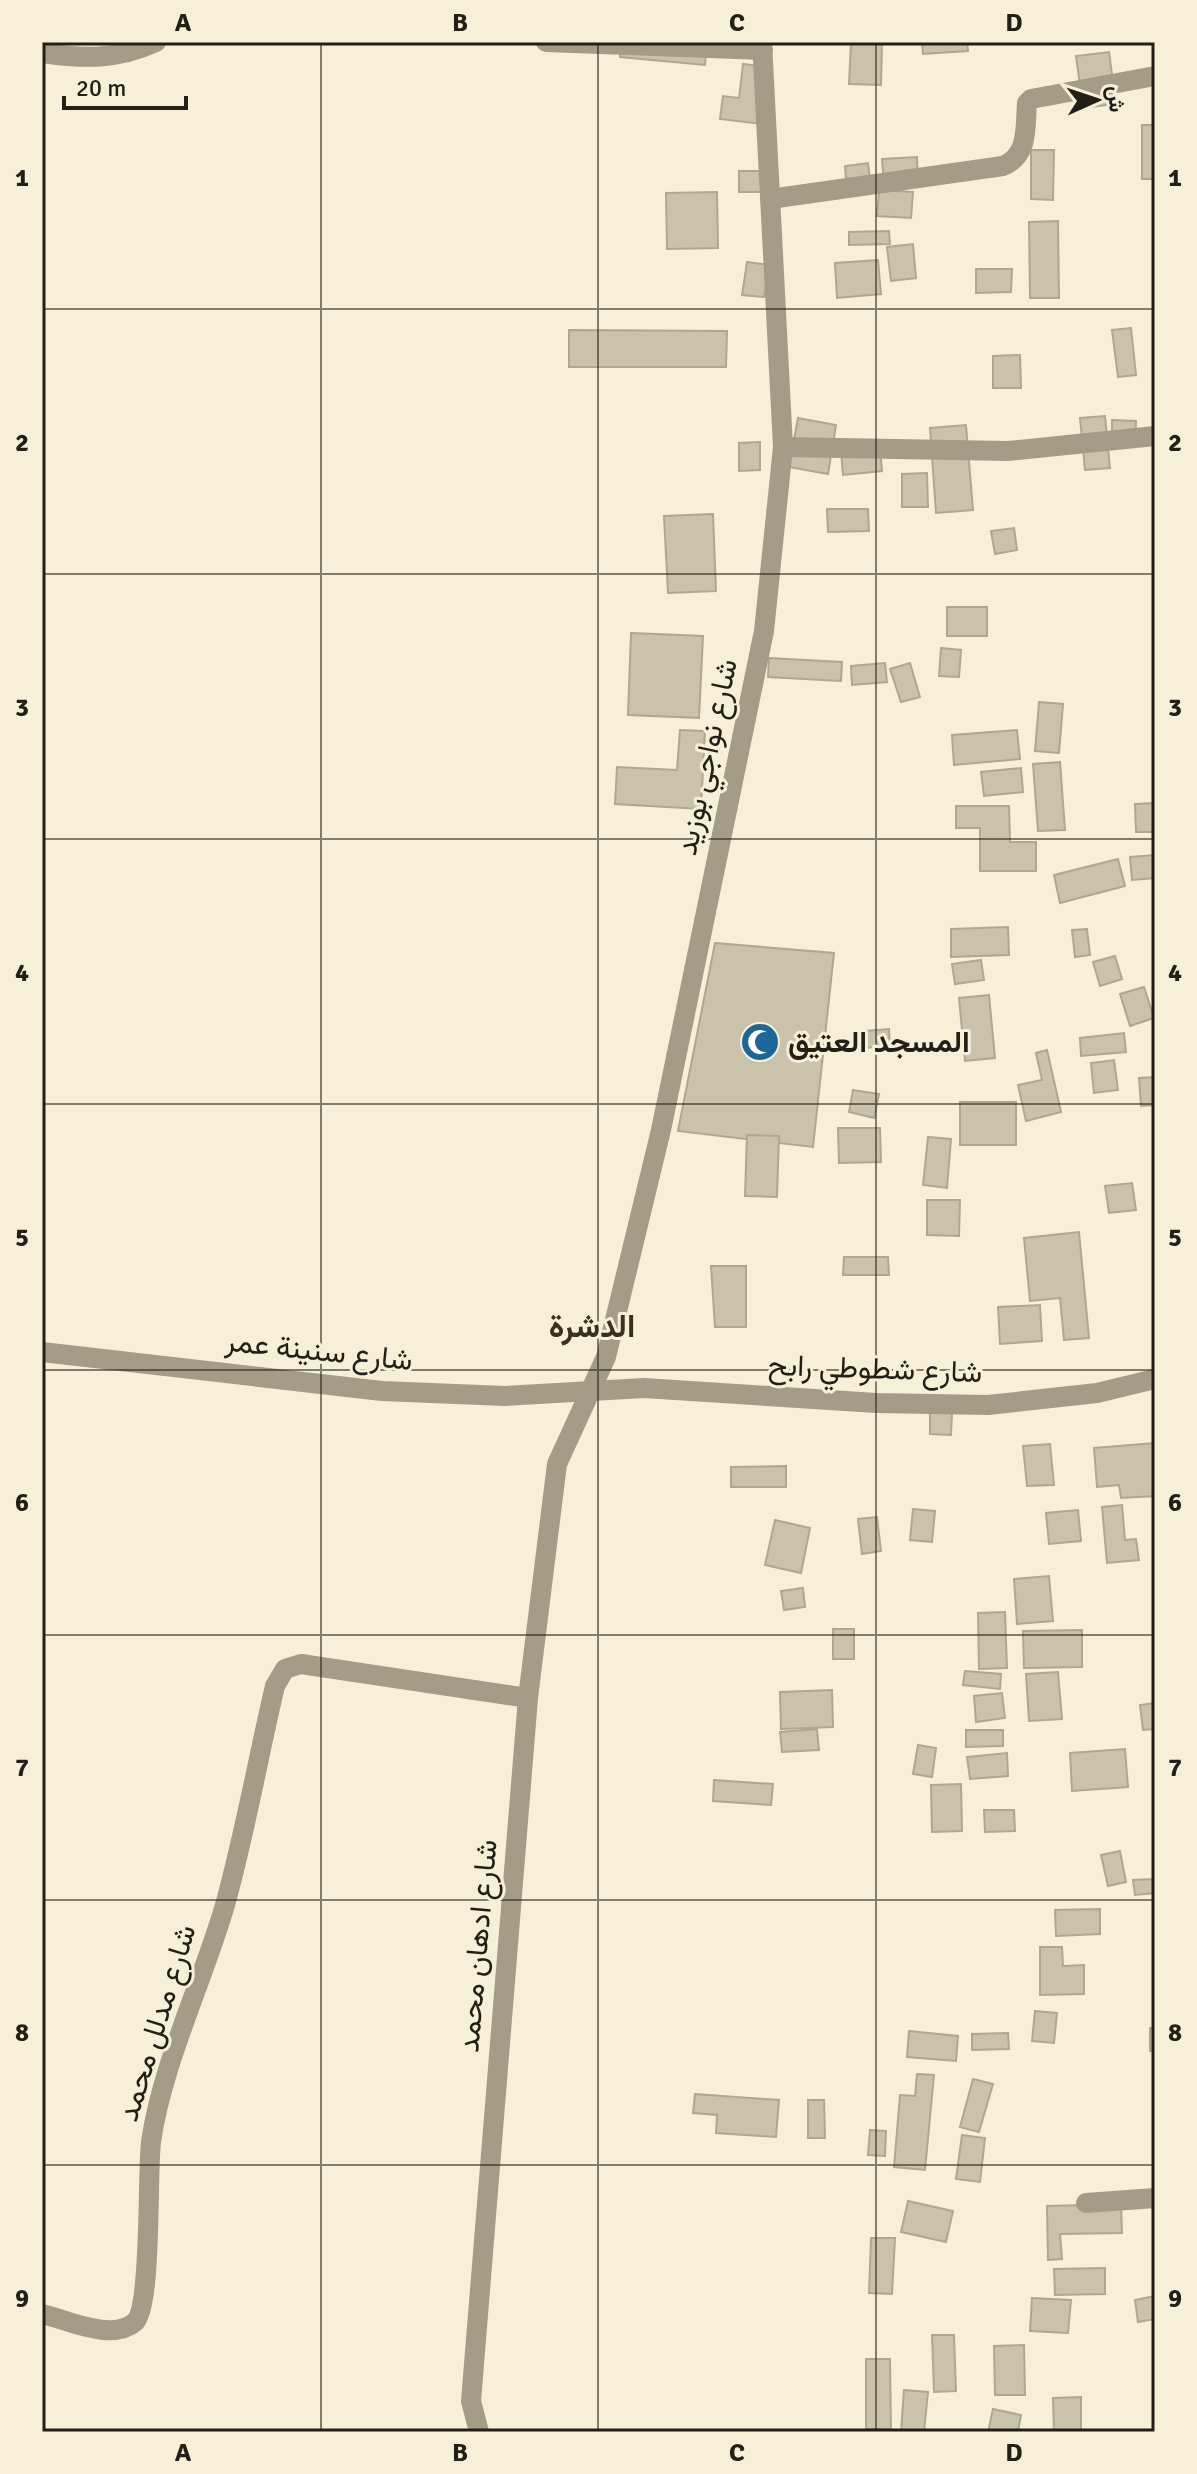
<svg xmlns="http://www.w3.org/2000/svg" width="1197" height="2474" viewBox="0 0 1197 2474" font-family="Signika,Vazirmatn,sans-serif">
	<style>
		.building { fill: #cac3ac; stroke: #aea891; stroke-width: 2 }
		.lines { fill: none; stroke-linecap: round; stroke-linejoin: round }
		.minor { stroke: #a39d88; stroke-width: 20 }
		.grid { fill: none; stroke: #211f16; stroke-width: 2; stroke-opacity: 0.55 }
		.labels { text-anchor: middle; dominant-baseline: central; stroke-width: 6; stroke-linejoin: round; paint-order: stroke }
		.street-label { font-size: 30px; fill: #211f16; stroke: #f7f0d8 }
		.poi-label { font-size: 30px; font-weight: bold; fill: #211f16; stroke: #f7f0d8; text-anchor: start }
		.neighbourhood-label { font-size: 32px; font-weight: bold; fill: #37311f; stroke: #f7f0d8 }
		.neatline { fill: none; stroke: #211f16; stroke-width: 3 }
		.grid-label { font-size: 26px; text-anchor: middle; font-weight: bold; fill: #211f16 }
	</style>
	<rect width="100%" height="100%" fill="#f7f0d8"/>
	<!-- building -->
	<g class="building">
		<polygon points="621,42 707,42 705,65 620,57"/>
		<polygon points="851,42 882,42 881,85 849,84"/>
		<polygon points="922,42 967,42 968,51 923,54"/>
		<polygon points="1109,52 1116,104 1083,108 1076,56"/>
		<polygon points="743,64 768,67 761,124 720,119 723,96 739,98"/>
		<rect x="1142" y="125" width="13" height="54"/>
		<polygon points="1031,150 1054,150 1053,200 1031,199"/>
		<polygon points="917,157 918,183 884,185 882,159"/>
		<polygon points="868,163 871,190 847,192 845,166"/>
		<rect x="739" y="171" width="30" height="21"/>
		<polygon points="879,190 913,192 911,218 877,216"/>
		<polygon points="717,192 718,248 667,249 666,193"/>
		<polygon points="1058,221 1059,298 1030,298 1029,222"/>
		<polygon points="889,231 890,244 849,245 849,232"/>
		<polygon points="913,244 916,278 891,281 887,247"/>
		<polygon points="878,260 881,294 837,298 835,263"/>
		<polygon points="747,262 769,265 764,297 742,295"/>
		<polygon points="976,269 1012,269 1011,292 976,293"/>
		<polygon points="1131,328 1136,375 1118,377 1112,330"/>
		<polygon points="569,330 727,331 726,367 569,367"/>
		<polygon points="1020,355 1021,388 993,388 993,356"/>
		<polygon points="1105,416 1110,468 1085,470 1080,418"/>
		<polygon points="798,418 836,425 828,474 789,467"/>
		<polygon points="1112,420 1136,421 1135,445 1112,443"/>
		<polygon points="966,425 973,510 936,513 930,428"/>
		<polygon points="760,442 760,470 739,471 739,443"/>
		<polygon points="880,448 882,471 843,475 841,452"/>
		<polygon points="927,473 928,507 902,507 902,474"/>
		<polygon points="827,509 868,509 869,531 828,532"/>
		<polygon points="713,514 716,591 668,593 664,516"/>
		<polygon points="1014,528 1017,550 995,554 991,531"/>
		<rect x="947" y="607" width="40" height="29"/>
		<polygon points="631,633 703,636 699,718 628,715"/>
		<polygon points="941,648 961,650 959,677 939,676"/>
		<polygon points="769,658 842,662 841,681 768,677"/>
		<polygon points="885,663 887,682 852,685 851,666"/>
		<polygon points="910,663 920,697 901,702 890,669"/>
		<polygon points="1039,702 1063,704 1059,753 1035,751"/>
		<polygon points="680,730 705,731 701,809 615,804 617,767 677,770"/>
		<polygon points="1017,730 1020,759 954,765 952,735"/>
		<polygon points="1060,762 1065,830 1038,831 1033,764"/>
		<polygon points="1021,768 1023,792 984,796 981,772"/>
		<polygon points="1155,803 1155,832 1136,832 1135,804"/>
		<polygon points="956,806 1009,806 1010,842 1036,842 1036,871 980,871 980,828 956,828"/>
		<polygon points="1155,855 1155,878 1132,880 1130,857"/>
		<polygon points="1118,859 1125,886 1060,903 1054,875"/>
		<polygon points="1008,927 1009,955 951,957 951,929"/>
		<polygon points="1087,929 1090,955 1075,957 1072,930"/>
		<polygon points="715,943 834,953 813,1147 678,1131"/>
		<polygon points="1115,956 1122,979 1100,986 1093,962"/>
		<polygon points="981,960 984,980 955,984 952,964"/>
		<polygon points="1144,987 1154,1018 1130,1026 1120,994"/>
		<polygon points="989,995 995,1058 965,1061 959,998"/>
		<polygon points="889,1029 890,1045 867,1048 865,1031"/>
		<polygon points="1124,1033 1126,1052 1081,1056 1080,1038"/>
		<polygon points="1047,1050 1061,1112 1026,1121 1018,1085 1042,1080 1036,1053"/>
		<polygon points="1114,1060 1118,1090 1094,1093 1091,1063"/>
		<polygon points="1155,1077 1155,1105 1141,1106 1139,1078"/>
		<polygon points="853,1090 879,1094 874,1118 849,1112"/>
		<rect x="960" y="1102" width="56" height="43"/>
		<polygon points="838,1128 880,1128 881,1162 839,1163"/>
		<polygon points="747,1135 779,1136 777,1197 745,1196"/>
		<polygon points="928,1137 951,1139 947,1188 923,1185"/>
		<polygon points="1132,1183 1136,1210 1109,1213 1105,1186"/>
		<polygon points="927,1200 960,1200 959,1236 927,1235"/>
		<polygon points="1079,1232 1089,1338 1064,1340 1060,1298 1030,1301 1024,1238"/>
		<polygon points="844,1257 888,1257 889,1275 843,1275"/>
		<polygon points="711,1266 746,1266 746,1327 715,1327"/>
		<polygon points="1040,1305 1042,1341 1000,1344 998,1307"/>
		<polygon points="930,1412 952,1413 951,1435 930,1434"/>
		<polygon points="1155,1443 1155,1496 1121,1498 1119,1485 1097,1487 1094,1448"/>
		<polygon points="1050,1444 1054,1485 1027,1486 1023,1446"/>
		<polygon points="786,1466 786,1487 731,1487 731,1467"/>
		<polygon points="1122,1505 1125,1540 1136,1539 1139,1560 1107,1563 1102,1507"/>
		<polygon points="913,1509 935,1511 932,1542 910,1540"/>
		<polygon points="1078,1510 1081,1541 1049,1544 1046,1513"/>
		<polygon points="877,1517 881,1551 862,1554 858,1519"/>
		<polygon points="775,1520 810,1528 801,1573 765,1565"/>
		<polygon points="1049,1576 1053,1621 1017,1624 1014,1579"/>
		<polygon points="803,1588 805,1607 784,1610 781,1591"/>
		<polygon points="1005,1612 1007,1668 979,1669 978,1613"/>
		<rect x="833" y="1629" width="21" height="30"/>
		<polygon points="1082,1630 1082,1667 1024,1668 1023,1631"/>
		<polygon points="965,1671 1001,1674 1000,1689 963,1685"/>
		<polygon points="1058,1672 1062,1719 1029,1721 1026,1674"/>
		<polygon points="832,1690 833,1727 781,1729 780,1692"/>
		<polygon points="1002,1693 1005,1718 976,1722 974,1696"/>
		<polygon points="1155,1703 1155,1729 1143,1730 1140,1705"/>
		<polygon points="817,1729 819,1750 782,1752 780,1732"/>
		<polygon points="966,1730 1003,1730 1003,1746 966,1747"/>
		<polygon points="918,1745 936,1748 932,1777 913,1774"/>
		<polygon points="1125,1749 1128,1787 1072,1791 1070,1753"/>
		<polygon points="1007,1753 1008,1776 970,1779 967,1757"/>
		<polygon points="714,1780 773,1784 771,1805 713,1801"/>
		<polygon points="961,1784 962,1831 932,1832 931,1785"/>
		<polygon points="984,1810 1014,1810 1015,1831 985,1832"/>
		<polygon points="1120,1851 1126,1882 1108,1886 1101,1855"/>
		<polygon points="1155,1879 1155,1893 1135,1895 1133,1880"/>
		<polygon points="1100,1909 1100,1934 1056,1936 1055,1910"/>
		<polygon points="1040,1947 1062,1947 1063,1966 1084,1965 1084,1994 1040,1995"/>
		<polygon points="1035,2011 1057,2013 1054,2043 1032,2041"/>
		<rect x="1150" y="2028" width="5" height="23"/>
		<polygon points="909,2031 958,2036 956,2061 907,2057"/>
		<polygon points="1008,2033 1009,2049 972,2050 972,2034"/>
		<polygon points="917,2074 934,2075 925,2170 894,2167 900,2095 915,2096"/>
		<polygon points="973,2079 993,2084 979,2132 960,2127"/>
		<polygon points="695,2094 779,2100 776,2137 716,2133 717,2115 693,2113"/>
		<polygon points="808,2100 824,2100 825,2138 808,2138"/>
		<polygon points="870,2130 886,2131 885,2156 868,2155"/>
		<polygon points="962,2135 985,2138 980,2182 956,2179"/>
		<polygon points="908,2201 953,2211 946,2242 901,2232"/>
		<polygon points="1121,2204 1122,2233 1060,2234 1062,2259 1048,2260 1047,2206"/>
		<polygon points="871,2238 895,2238 892,2294 869,2293"/>
		<polygon points="1105,2268 1105,2294 1055,2295 1054,2269"/>
		<polygon points="1155,2296 1155,2319 1138,2322 1135,2300"/>
		<polygon points="1032,2298 1071,2300 1068,2333 1030,2331"/>
		<polygon points="932,2335 954,2335 956,2391 934,2392"/>
		<polygon points="1024,2345 1025,2395 995,2395 994,2346"/>
		<polygon points="866,2359 890,2359 891,2429 866,2429"/>
		<polygon points="904,2390 928,2392 924,2432 901,2432"/>
		<polygon points="1081,2397 1081,2432 1054,2432 1053,2398"/>
		<polygon points="993,2409 1021,2415 1018,2432 988,2432"/>
	</g>
	<g class="lines">
		<!-- minor -->
		<g class="minor">
			<polyline points="546,42 763,50"/>
			<path d="M42 53C84 59 117 60 156 42"/>
			<path d="M770 199 1003 166C1029 155 1025 128 1027 103L1031 99 1155 76"/>
			<polyline points="783,447 1008,451 1155,436"/>
			<polyline points="42,1352 382,1391 505,1396 644,1388 876,1403 988,1405 1097,1393 1155,1379"/>
			<polyline points="1086,2203 1155,2198"/>
			<path d="M42 2314C68 2320 112 2342 135 2322 152 2306 147 2174 151 2142 162 2064 203 1981 225 1905 245 1833 258 1758 275 1686L285 1669 301 1664 528 1698"/>
			<polyline points="479,2432 471,2401 528,1698 557,1464 606,1357 661,1130 764,631 783,447 762,42"/>
		</g>
	</g>
	<!-- grid -->
	<path class="grid" d="M321 42V2432M598 42V2432M876 42V2432M42 309H1155M42 574H1155M42 839H1155M42 1104H1155M42 1370H1155M42 1635H1155M42 1900H1155M42 2165H1155"/>
	<!-- icons -->
	<defs>
		<symbol id="mosque-disc" viewBox="-11 -11 22 22"><circle r="9.5" fill="#1b679a" stroke="#f7f0d8"/><path d="M3.5-4.9A6 6 0 1 0 3.5 4.9A5 5 0 1 1 3.5-4.9Z" fill="#fff"/></symbol>
	</defs>
	<g fill-rule="evenodd">
		<use href="#mosque-disc" x="738" y="1020" width="44" height="44"/>
	</g>
	<g class="labels">
		<!-- street labels -->
		<g class="street-label">
			<text transform="translate(707 757) rotate(-78)">شارع نواجي بوزيد</text>
			<text transform="translate(319 1351) rotate(6)">شارع سنينة عمر</text>
			<text transform="translate(875 1369) rotate(2)">شارع شطوطي رابح</text>
			<text transform="translate(478 1946) rotate(-85)">شارع ادهان محمد</text>
			<text transform="translate(157 2023) rotate(-73)">شارع مدلل محمد</text>
		</g>
		<!-- poi labels -->
		<g class="poi-label">
			<text x="788" y="1042">المسجد العتيق</text>
		</g>
		<!-- neighbourhood labels -->
		<g class="neighbourhood-label">
			<text x="592" y="1326">الدشرة</text>
		</g>
	</g>
	<!-- border -->
	<rect width="1197" height="2474" fill="none" stroke="#f7f0d8" stroke-width="88"/>
	<!-- north arrow -->
	<g transform="translate(1097 100) rotate(87)" stroke="#f7f0d8" stroke-width="6" paint-order="stroke">
	<path d="M0-6L14 30L0 20L-14 30Z" fill="#211f16"/>
	<text y="-12" font-size="22" font-weight="bold" text-anchor="middle" fill="#211f16">ش</text>
	</g>
	<!-- scale -->
	<path d="M64 96v12h122v-12" fill="none" stroke="#211f16" stroke-width="4"/>
	<text x="76" y="96" font-size="24" fill="#211f16" stroke="#f7f0d8" stroke-width="6" paint-order="stroke">20 m</text>
	<rect x="44" y="44" width="1109" height="2386" class="neatline"/>
	<g class="grid-label">
		<text x="183" y="31">A</text>
		<text x="460" y="31">B</text>
		<text x="737" y="31">C</text>
		<text x="1014" y="31">D</text>
		<text x="22" y="186">1</text>
		<text x="1175" y="186">1</text>
		<text x="22" y="451">2</text>
		<text x="1175" y="451">2</text>
		<text x="22" y="716">3</text>
		<text x="1175" y="716">3</text>
		<text x="22" y="981">4</text>
		<text x="1175" y="981">4</text>
		<text x="22" y="1246">5</text>
		<text x="1175" y="1246">5</text>
		<text x="22" y="1511">6</text>
		<text x="1175" y="1511">6</text>
		<text x="22" y="1776">7</text>
		<text x="1175" y="1776">7</text>
		<text x="22" y="2041">8</text>
		<text x="1175" y="2041">8</text>
		<text x="22" y="2307">9</text>
		<text x="1175" y="2307">9</text>
		<text x="183" y="2461">A</text>
		<text x="460" y="2461">B</text>
		<text x="737" y="2461">C</text>
		<text x="1014" y="2461">D</text>
	</g>
</svg>
